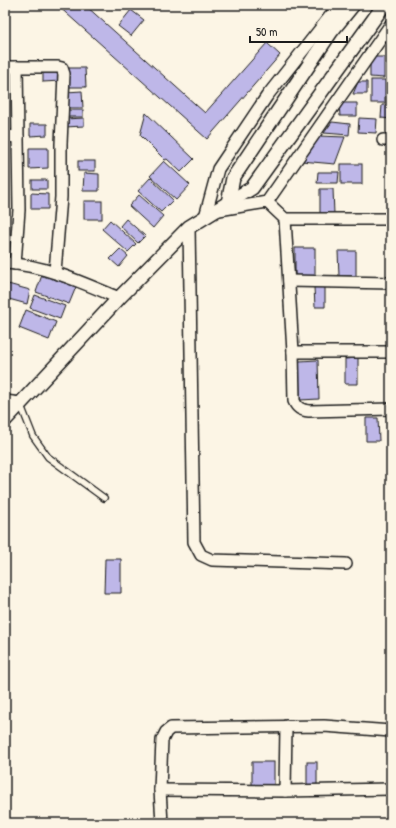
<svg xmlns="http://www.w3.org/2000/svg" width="396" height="828" viewBox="0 0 396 828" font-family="'Patrick Hand',sans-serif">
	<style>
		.building { fill: #beb7e8; stroke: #1c1c1c }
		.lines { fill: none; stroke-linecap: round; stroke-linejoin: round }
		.service-casing { stroke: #1c1c1c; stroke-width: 8 }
		.minor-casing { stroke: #1c1c1c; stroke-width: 14 }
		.tertiary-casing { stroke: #1c1c1c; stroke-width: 16 }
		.service { stroke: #fcf5e5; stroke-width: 5.5 }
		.minor { stroke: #fcf5e5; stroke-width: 11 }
		.tertiary { stroke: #fcf5e5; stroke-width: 13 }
	</style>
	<rect width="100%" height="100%" fill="#fcf5e5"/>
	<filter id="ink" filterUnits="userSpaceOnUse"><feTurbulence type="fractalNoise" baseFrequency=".025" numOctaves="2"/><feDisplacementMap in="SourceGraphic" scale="8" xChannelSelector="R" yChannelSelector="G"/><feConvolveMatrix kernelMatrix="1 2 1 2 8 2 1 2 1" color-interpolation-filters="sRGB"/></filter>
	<g filter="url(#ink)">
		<!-- building -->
		<g class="building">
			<polygon points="57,5 85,5 205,113 267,43 280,55 207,139"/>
			<polygon points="131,10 144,20 131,36 118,26"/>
			<polygon points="370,57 384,57 384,78 370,77"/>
			<polygon points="68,68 85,68 86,87 69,87"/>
			<polygon points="60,70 61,81 43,82 43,71"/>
			<rect x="371" y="80" width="14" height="23"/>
			<polygon points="358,82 367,82 367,94 353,94"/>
			<polygon points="82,91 83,108 67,108 66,92"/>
			<polygon points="339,103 357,103 357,116 340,116"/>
			<polygon points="382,105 391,105 391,119 381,118"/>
			<rect x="66" y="110" width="17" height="7"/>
			<polygon points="146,113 194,159 181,172 167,159 165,160 140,135"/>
			<polygon points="84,118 84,126 65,127 65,119"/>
			<polygon points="359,118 377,119 376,133 358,132"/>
			<polygon points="332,122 350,124 349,135 324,133"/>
			<polygon points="30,124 47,124 47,135 30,136"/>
			<polygon points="319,136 345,137 335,164 301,161"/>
			<polygon points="29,148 48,148 48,168 29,169"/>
			<rect x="78" y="161" width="17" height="10"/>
			<polygon points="164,161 190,185 176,200 150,176"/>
			<rect x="341" y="164" width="21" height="20"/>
			<polygon points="318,172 339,172 338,183 317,183"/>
			<polygon points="84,173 99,174 99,191 83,191"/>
			<polygon points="150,178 173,200 161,212 138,191"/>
			<rect x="32" y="180" width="15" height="9"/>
			<polygon points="320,189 333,189 334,214 320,214"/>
			<polygon points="31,193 48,194 48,209 31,209"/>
			<polygon points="139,195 163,216 153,228 129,206"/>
			<rect x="84" y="201" width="18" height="18"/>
			<polygon points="126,219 145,236 138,243 120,226"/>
			<polygon points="110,220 136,244 128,252 102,229"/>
			<rect x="5" y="226" width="3" height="30"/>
			<rect x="295" y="248" width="20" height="28"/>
			<polygon points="120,249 128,256 119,267 110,259"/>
			<polygon points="338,251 356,251 356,276 339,276"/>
			<polygon points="42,275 76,287 69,304 36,292"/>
			<polygon points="8,284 30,290 27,304 5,298"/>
			<polygon points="314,287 325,287 325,307 315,307"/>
			<polygon points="35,295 65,306 60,319 30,308"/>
			<polygon points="26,310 56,322 49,340 19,328"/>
			<polygon points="358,358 358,384 345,384 345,359"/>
			<polygon points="318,360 319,399 300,400 299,361"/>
			<polygon points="366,418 378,418 379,441 366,441"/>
			<polygon points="105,559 121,559 121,593 104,593"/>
			<rect x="252" y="762" width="22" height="25"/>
			<rect x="307" y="762" width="10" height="25"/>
		</g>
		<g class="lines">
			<defs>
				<polyline id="service" points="20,403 33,436 48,457 104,498"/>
				<g id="minor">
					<polyline points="5,67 58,67 62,68 64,74 61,144 61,197 55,272"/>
					<polyline points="5,136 18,137"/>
					<polyline points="383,140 391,140"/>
					<polyline points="267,202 285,219 391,219"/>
					<polyline points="219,210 267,202 391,24"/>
					<polyline points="205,217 218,169 267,96 339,5"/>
					<path d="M285 219 293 352 294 401C297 408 301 410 309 411L391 409"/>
					<polyline points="189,227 194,542 201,555 212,560 346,564"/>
					<path d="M5 263C45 265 83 283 119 298"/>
					<polyline points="15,264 19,210 17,67"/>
					<polyline points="289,281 391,283"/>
					<polyline points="293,352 391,352"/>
					<polyline points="5,401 20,403"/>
					<polyline points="160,790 285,791 391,789"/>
					<polyline points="285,791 286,726"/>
					<polyline points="162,823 160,790 162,740 166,732 171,728 324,726 391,731"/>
				</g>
				<g id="tertiary">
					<polyline points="228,203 233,178 331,32 353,5"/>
					<polyline points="5,420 119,298 189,227 252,188 384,5"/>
				</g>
			</defs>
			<!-- service casing -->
			<use href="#service" class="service-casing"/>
			<!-- minor casing -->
			<use href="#minor" class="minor-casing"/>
			<!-- tertiary casing -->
			<use href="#tertiary" class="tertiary-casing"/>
			<!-- service -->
			<use href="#service" class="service"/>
			<!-- minor -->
			<use href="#minor" class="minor"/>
			<!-- tertiary -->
			<use href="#tertiary" class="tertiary"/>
		</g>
	</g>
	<!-- margin -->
	<rect width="396" height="828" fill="none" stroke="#fcf5e5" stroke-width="20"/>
	<rect x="10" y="10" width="376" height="808" fill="none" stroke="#1c1c1c" stroke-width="1.5" filter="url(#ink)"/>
	<!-- scale -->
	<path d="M250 36v6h97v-6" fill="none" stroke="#1c1c1c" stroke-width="2"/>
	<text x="256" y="36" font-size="12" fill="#1c1c1c" stroke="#fcf5e5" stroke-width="3" paint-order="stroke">50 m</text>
</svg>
